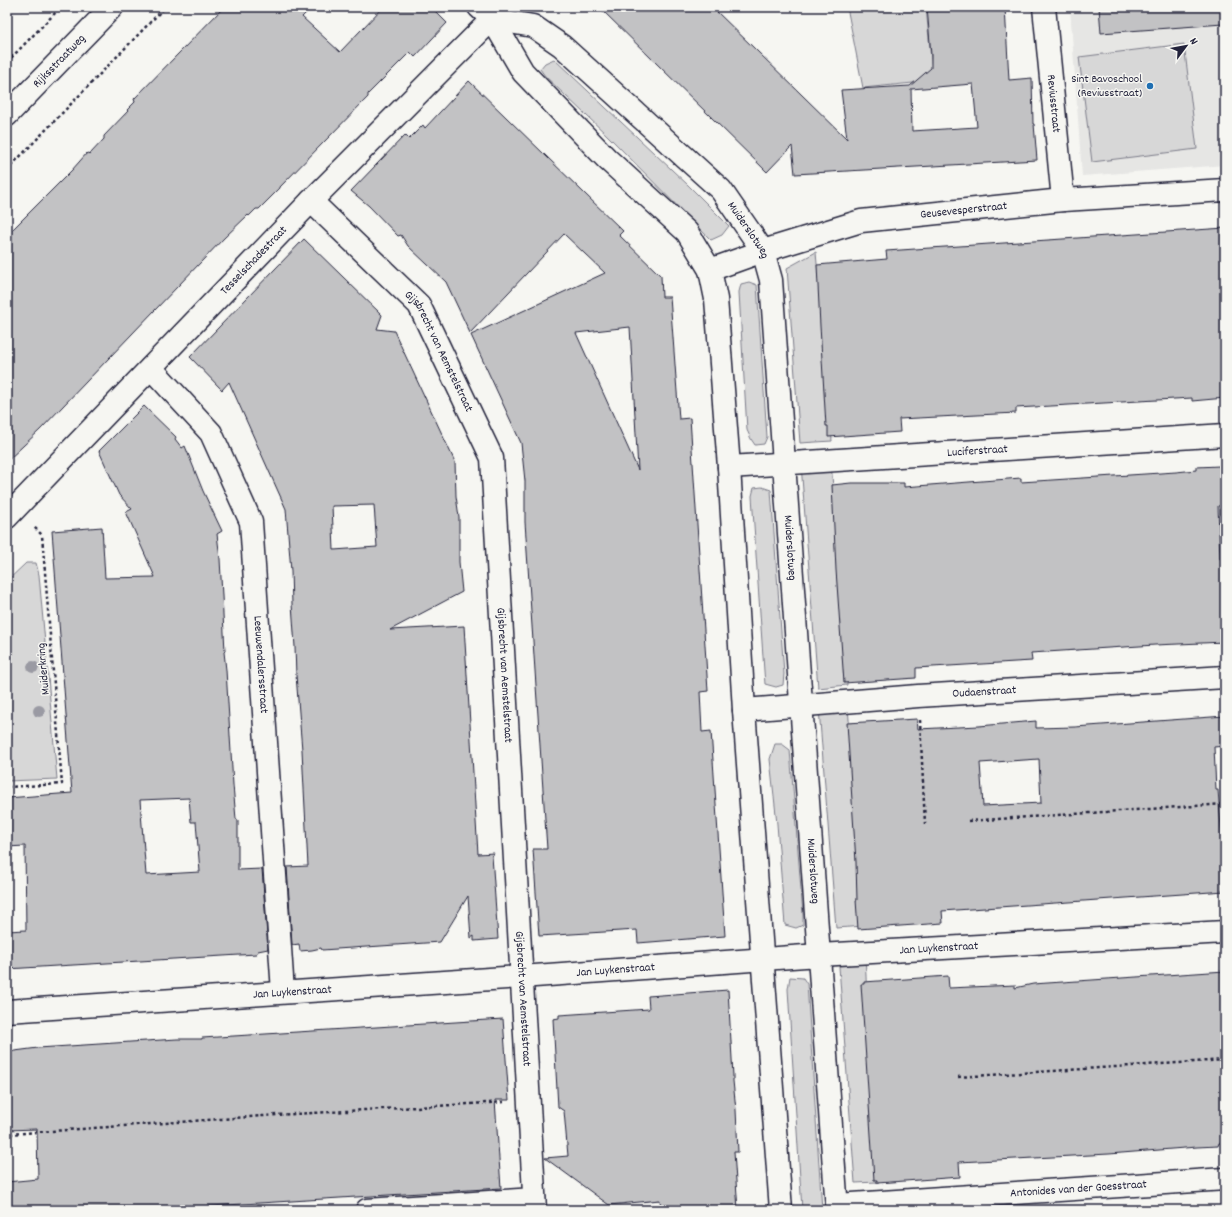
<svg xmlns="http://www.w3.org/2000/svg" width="1232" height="1217" viewBox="0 0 1232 1217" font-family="Dekko,sans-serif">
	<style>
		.built { fill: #e6e6e4 }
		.green { fill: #d7d7d7; stroke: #7c7c89 }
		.building { fill: #c2c2c4; stroke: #22223b; fill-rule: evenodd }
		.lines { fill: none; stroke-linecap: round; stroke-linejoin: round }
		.minor-casing { stroke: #22223b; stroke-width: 25 }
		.secondary-casing { stroke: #22223b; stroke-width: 25 }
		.path { stroke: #22223b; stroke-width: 2.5; stroke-dasharray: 3 3; stroke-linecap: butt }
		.minor { stroke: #f6f6f2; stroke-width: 22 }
		.secondary { stroke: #f6f6f2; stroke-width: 22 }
		.tree { fill: #9a9aa3 }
		.poi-dot { fill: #1f6fb2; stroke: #f6f6f2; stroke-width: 1.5 }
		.labels { text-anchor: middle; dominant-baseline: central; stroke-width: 3; stroke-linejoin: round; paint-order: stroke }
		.street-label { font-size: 12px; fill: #22223b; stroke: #f6f6f2 }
		.poi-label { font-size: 12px; fill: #22223b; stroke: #f6f6f2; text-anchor: end }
	</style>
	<rect width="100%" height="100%" fill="#f6f6f2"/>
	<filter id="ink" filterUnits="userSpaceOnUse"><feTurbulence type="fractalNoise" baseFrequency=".025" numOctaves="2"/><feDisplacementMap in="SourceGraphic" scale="8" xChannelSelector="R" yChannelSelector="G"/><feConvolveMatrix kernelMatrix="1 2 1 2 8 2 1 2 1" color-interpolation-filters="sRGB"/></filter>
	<g filter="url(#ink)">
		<!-- built -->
		<polygon class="built" points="1070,7 1225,7 1225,165 1082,176"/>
		<!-- green -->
		<g class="green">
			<polygon points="847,7 926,7 933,81 863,88"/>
			<polygon points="1184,44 1197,149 1092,162 1079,57"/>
			<polygon points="554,59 688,185 729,226 722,235 711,240 608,136 545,76 540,69 545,63"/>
			<polygon points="816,252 832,441 800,443 787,268"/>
			<polygon points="749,282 757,285 767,437 764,444 755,445 751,439 747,430 739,292 741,284"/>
			<polygon points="831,461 847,685 818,688 801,464"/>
			<polygon points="762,487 771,490 784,674 783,685 776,687 765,684 764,671 752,496 754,488"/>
			<polygon points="26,563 36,563 39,575 57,779 7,781 7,581"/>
			<polygon points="848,706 864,926 836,928 819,708"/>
			<polygon points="775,744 782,744 790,750 803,915 803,925 796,928 785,925 777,824 770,759"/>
			<polygon points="865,950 870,1082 877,1182 855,1183 838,953"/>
			<polygon points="790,977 803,978 807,984 822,1210 802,1210 788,989"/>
		</g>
		<!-- building -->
		<g class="building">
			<polygon points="224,7 312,7 302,17 340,52 383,7 431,7 447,23 415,57 410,52 368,94 368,97 280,187 280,188 259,209 256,209 249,216 248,215 224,238 40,430 7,461 7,235 72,170 87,153 90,154 104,139 104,136 128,111 127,110 135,102 134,99"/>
			<path d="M599 7H712L847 139 841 90 910 86 931 68V55L927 7H1005L1009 80 1032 78 1033 124H1034L1037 160 795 174 792 146 767 172ZM973 84 977 127 912 131 911 89Z"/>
			<polygon points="1099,7 1223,7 1223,24 1101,33"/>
			<path d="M469 81 623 231 619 235 661 276 662 297H670L679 419 690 418 708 691 700 692 702 732 711 731 725 936 638 943 637 930 539 936 533 849H547L525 522V481L521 443 471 335 605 273 564 234 470 333 446 282 408 246 401 235 398 236 369 206 351 191 405 135 409 139 423 125 425 128ZM630 327 638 470 576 333Z"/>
			<polygon points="1225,228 1225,398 1192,401 1192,398 1016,408 1016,413 899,419 900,432 828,437 828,426 826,426 820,326 817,265 887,259 886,251"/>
			<path d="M304 239 382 315 377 329 394 331 455 462 456 496 459 517V562L462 592 390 630 464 626 478 854 494 853 492 856 498 939 474 941V936L471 938 468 896 440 942 322 950 321 948 312 950 300 951 299 944 292 945 287 867 308 866 302 750 296 675 295 647 292 604 291 571 286 509 229 382 222 390 190 357ZM374 505 377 547 334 550 332 506Z"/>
			<path d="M144 406 176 437 175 439 182 448 185 446 203 491 222 531 217 534 220 559 225 651 224 652 226 670 233 785 236 819 238 820V870L262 869 268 949 258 951 256 954 7 969V931L26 930 25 846 7 847V798L72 793 52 531 102 527 105 578 155 577 126 512 132 509 119 495 99 451ZM189 798 191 822H196L200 872 146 875 140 800Z"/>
			<polygon points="1220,466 1225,466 1225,505 1218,506 1220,559 1225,558 1225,642 1155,645 1031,653 1032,661 916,668 916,678 844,683 836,570 832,485 851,483 904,483 904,487 1021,478 1021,482 1176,472 1196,470 1196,467"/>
			<path d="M1225 716V746L1214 747 1216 790H1218L1223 852H1225V891L942 911 943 923 858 929 856 900H857L856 862 847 723 917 719 918 729 979 726 1036 721V728L1075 727ZM1039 759 1041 803 983 806 980 763Z"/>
			<polygon points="1225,971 1225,1055 1222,1055 1225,1085 1225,1143 1219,1143 1218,1146 1197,1147 1109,1154 959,1162 960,1177 877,1183 877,1180 874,1180 861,984 864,984 864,982 948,976 949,988 1015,985 1015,988 1033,984"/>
			<polygon points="728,990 733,1076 733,1081 736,1110 738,1152 734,1152 738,1210 661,1210 660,1200 609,1205 545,1158 568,1156 564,1111 558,1107 553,1019 559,1018 559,1015 649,1009 648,996"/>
			<polygon points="503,1019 509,1100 495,1100 501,1188 211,1206 195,1208 153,1210 7,1210 7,1182 38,1179 37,1129 7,1130 7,1052 38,1048 177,1039 202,1039 202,1038"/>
		</g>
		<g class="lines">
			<defs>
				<g id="minor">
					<polyline points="479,7 492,19 523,72 607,159 687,232 710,270 716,299 729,467 744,710 781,1210"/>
					<path id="s1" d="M1044 7 1063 200"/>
					<path id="s2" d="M492 19 533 26 562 46 721 190 763 251 771 280 837 1210"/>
					<path id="s3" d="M311 201 419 305 492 458 535 1210"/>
					<path id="s4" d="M710 270 763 251 861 221 1063 200 1225 190"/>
					<path id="s5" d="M151 368 211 433 251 522 283 992"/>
					<path id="s6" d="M729 467 1225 435"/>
					<path id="s7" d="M7 517 311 201 502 9"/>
					<path id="s8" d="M744 710 918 696 1225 677"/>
					<path id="s9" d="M7 1011 521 977 819 955 1225 932"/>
					<path id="s10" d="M837 1205 1225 1179"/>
					<polyline points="367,1210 534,1199"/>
				</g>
				<g id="secondary">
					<path id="s11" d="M7 115 112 7"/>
				</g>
			</defs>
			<!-- minor casing -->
			<use href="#minor" class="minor-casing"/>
			<!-- secondary casing -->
			<use href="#secondary" class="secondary-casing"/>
			<!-- path -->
			<g class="path">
				<polyline points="7,62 61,7"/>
				<polyline points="7,170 165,7"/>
				<polyline points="920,720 925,824"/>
				<polyline points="7,787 62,784 42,535 33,526"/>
				<polyline points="968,821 1225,804"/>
				<polyline points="958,1077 1225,1060"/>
				<polyline points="10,1134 277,1115 505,1102"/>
			</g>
			<!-- minor -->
			<use href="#minor" class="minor"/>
			<!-- secondary -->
			<use href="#secondary" class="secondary"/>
		</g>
		<!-- trees -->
		<g class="tree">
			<circle cx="33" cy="667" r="6"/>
			<circle cx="39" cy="711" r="6"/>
		</g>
	</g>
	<!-- markers -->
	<circle class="poi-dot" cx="1150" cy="86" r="4"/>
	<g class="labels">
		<!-- street labels -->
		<g class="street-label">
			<text stroke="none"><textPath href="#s11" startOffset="75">Rijksstraatweg</textPath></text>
			<text stroke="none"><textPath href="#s1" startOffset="97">Reviusstraat</textPath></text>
			<text stroke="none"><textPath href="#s4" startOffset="262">Geusevesperstraat</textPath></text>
			<text stroke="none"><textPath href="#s2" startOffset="340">Muiderslotweg</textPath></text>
			<text stroke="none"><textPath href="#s7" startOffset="356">Tesselschadestraat</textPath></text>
			<text stroke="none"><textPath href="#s3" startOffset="200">Gijsbrecht van Aemstelstraat</textPath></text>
			<text stroke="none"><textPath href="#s6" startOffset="249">Luciferstraat</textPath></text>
			<text stroke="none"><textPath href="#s2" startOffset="664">Muiderslotweg</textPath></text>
			<text stroke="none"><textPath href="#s5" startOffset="329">Leeuwendalersstraat</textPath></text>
			<text transform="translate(44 669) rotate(-95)">Muiderkring</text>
			<text stroke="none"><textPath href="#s3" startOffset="537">Gijsbrecht van Aemstelstraat</textPath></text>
			<text stroke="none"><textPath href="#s8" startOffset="241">Oudaenstraat</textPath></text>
			<text stroke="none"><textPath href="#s2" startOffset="988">Muiderslotweg</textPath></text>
			<text stroke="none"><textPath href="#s9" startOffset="934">Jan Luykenstraat</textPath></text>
			<text stroke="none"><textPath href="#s9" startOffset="610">Jan Luykenstraat</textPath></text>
			<text stroke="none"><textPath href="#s9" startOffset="286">Jan Luykenstraat</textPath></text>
			<text stroke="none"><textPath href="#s3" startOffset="861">Gijsbrecht van Aemstelstraat</textPath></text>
			<text stroke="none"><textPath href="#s10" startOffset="242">Antonides van der Goesstraat</textPath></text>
		</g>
		<!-- poi labels -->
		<g class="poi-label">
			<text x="1142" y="79">Sint Bavoschool<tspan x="1142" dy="14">(Reviusstraat)</tspan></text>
		</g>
	</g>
	<!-- margin -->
	<rect width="1232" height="1217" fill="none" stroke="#f6f6f2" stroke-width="24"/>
	<rect x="12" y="12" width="1208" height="1193" fill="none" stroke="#22223b" stroke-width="1.5" filter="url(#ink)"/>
	<!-- north arrow -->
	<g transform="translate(1186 46) rotate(58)" stroke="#f6f6f2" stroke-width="3" paint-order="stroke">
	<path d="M0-3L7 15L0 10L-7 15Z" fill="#22223b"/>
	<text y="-6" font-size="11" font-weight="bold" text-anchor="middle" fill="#22223b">N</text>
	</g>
</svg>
